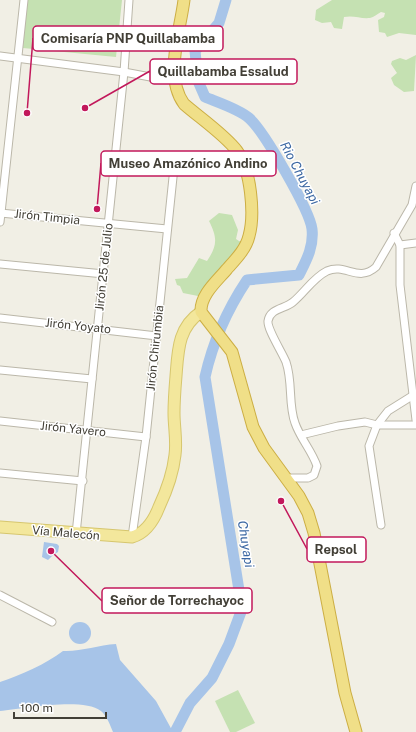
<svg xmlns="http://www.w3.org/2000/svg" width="416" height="732" viewBox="0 0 416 732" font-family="'Public Sans',sans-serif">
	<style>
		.green { fill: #c5e1b2 }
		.water { fill: #a7c4e8 }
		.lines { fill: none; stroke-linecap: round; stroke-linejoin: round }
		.river { stroke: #a7c4e8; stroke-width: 11 }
		.minor-casing { stroke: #bbb7a9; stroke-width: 9 }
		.primary-casing { stroke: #d6c66e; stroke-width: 13 }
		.trunk-casing { stroke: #ccae44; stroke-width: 13 }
		.minor { stroke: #fff; stroke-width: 7 }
		.primary { stroke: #f3e79c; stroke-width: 11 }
		.trunk { stroke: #f0df88; stroke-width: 11 }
		.labels { text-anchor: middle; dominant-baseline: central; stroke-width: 3; stroke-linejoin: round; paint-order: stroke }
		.street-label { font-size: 12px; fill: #423f36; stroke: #fff }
		.water-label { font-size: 13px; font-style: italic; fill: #3b67a2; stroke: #fff }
		.leader { fill: none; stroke: #c2185b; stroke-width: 1.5 }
		.callout-dot { fill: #c2185b; stroke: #fff; stroke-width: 1.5 }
		.callout { fill: #fff; stroke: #c2185b; stroke-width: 1.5 }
		.callout-label { font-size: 13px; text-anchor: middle; font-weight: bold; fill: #423f36 }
	</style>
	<rect width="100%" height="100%" fill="#f1efe5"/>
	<!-- green -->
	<g class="green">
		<polygon points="27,0 122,0 116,57 23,48"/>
		<path d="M332 0H416V35L399 33 387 37 385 33 379 32 378 20 384 17 385 13 381 12C377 14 374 17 370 18 360 19 354 15 344 17L342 29 334 28 331 22 322 23 315 20 316 10Z"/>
		<polygon points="416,55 414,91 404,92 394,85 391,78 397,73 391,64 392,61 400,58 406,60"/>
		<path d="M219 213 232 215 238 230 236 239 239 241 246 242 203 300 198 296 183 293 180 286 177 285 175 279 187 278 199 258 207 261C218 245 217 237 209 221Z"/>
		<polygon points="238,690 255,723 236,732 230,732 215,701"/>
	</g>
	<!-- water -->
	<g class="water">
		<polygon points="44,542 57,544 59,546 58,552 53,555 48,560 42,557"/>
		<circle cx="80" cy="633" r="11"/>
		<path d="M116 644 120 660 156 701 173 732H113C110 725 107 716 101 711 82 697 24 709 0 711V682C21 675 46 664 63 651 80 652 98 645 116 644Z"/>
	</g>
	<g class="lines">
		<!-- river -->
		<path class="river" d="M175 732 190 703 212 678 229 644 242 609 205 377C213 341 227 310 247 280L299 275C306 261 314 247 312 229 310 211 264 131 249 118 239 109 217 102 205 97L198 81 195 51 219 23 226 0"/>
		<defs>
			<g id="minor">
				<polyline points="0,56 124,72 161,79"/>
				<polyline points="0,213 167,229"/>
				<polyline points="0,222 24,0"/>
				<polyline points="394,233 400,245 400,285 416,420"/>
				<polyline points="400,245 416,243"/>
				<polyline points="0,264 104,274"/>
				<polyline points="0,318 157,336"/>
				<polyline points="0,370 92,379"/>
				<polyline points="0,421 146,437"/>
				<polyline points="301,435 338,426 365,422 377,425 416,425"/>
				<polyline points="0,473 83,481"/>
				<path d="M287 478H308L314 475 317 466C312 451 300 438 295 423 288 404 293 382 286 362 282 352 267 329 268 321 270 308 285 309 293 302 305 292 313 278 327 271 346 263 358 283 376 267L412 205 416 186"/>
				<polyline points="381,525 369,446 377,425 388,411 412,396"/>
				<polyline points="76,534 124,72 129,0"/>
				<polyline points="132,537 146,437 175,158"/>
				<polyline points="0,595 52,622"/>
			</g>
			<path id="primary" d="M0 527 132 537C146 533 154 520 159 507 167 490 173 473 175 455 177 441 174 427 174 413 174 401 175 388 176 376 178 351 178 327 201 312"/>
			<path id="trunk" d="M184 0C180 32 164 77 184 104 200 118 225 135 237 151 251 169 255 215 249 236 246 249 236 259 227 269 217 281 200 295 201 312L232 352 253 427 264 448 299 496 308 513 314 533 345 693 356 732"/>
		</defs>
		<!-- minor casing -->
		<use href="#minor" class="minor-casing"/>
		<!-- primary casing -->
		<use href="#primary" class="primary-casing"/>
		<!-- trunk casing -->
		<use href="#trunk" class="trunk-casing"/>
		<!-- minor -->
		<use href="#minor" class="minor"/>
		<!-- primary -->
		<use href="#primary" class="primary"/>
		<!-- trunk -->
		<use href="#trunk" class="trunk"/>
	</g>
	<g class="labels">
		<!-- street labels -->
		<g class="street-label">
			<text transform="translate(47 217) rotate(6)">Jirón Timpia</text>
			<text transform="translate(104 267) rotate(-84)">Jirón 25 de Julio</text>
			<text transform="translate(78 326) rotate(6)">Jirón Yoyato</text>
			<text transform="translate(155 348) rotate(-84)">Jirón Chirumbia</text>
			<text transform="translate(73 429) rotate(6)">Jirón Yavero</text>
			<text transform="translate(66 533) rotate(5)">Vía Malecón</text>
		</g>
		<!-- water labels -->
		<g class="water-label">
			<text transform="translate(300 173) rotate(62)">Rio Chuyapi</text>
			<text transform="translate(246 544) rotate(81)">Chuyapi</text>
		</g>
	</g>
	<!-- callouts -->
	<path class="leader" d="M27 113L33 38M85 108L150 71M97 209L101 163M281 501L307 549M51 551L102 601"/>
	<g class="callout-dot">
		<circle cx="27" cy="113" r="4"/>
		<circle cx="85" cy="108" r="4"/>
		<circle cx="97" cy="209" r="4"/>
		<circle cx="281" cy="501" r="4"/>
		<circle cx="51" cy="551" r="4"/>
	</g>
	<g class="callout">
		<rect x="33" y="26" width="190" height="25" rx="4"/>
		<rect x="150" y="59" width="147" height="25" rx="4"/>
		<rect x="101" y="151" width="175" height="25" rx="4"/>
		<rect x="307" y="537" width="59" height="25" rx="4"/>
		<rect x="102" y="588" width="150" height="25" rx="4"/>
	</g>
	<g class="callout-label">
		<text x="128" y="43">Comisaría PNP Quillabamba</text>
		<text x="223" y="76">Quillabamba Essalud</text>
		<text x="188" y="168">Museo Amazónico Andino</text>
		<text x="336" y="554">Repsol</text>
		<text x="177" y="605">Señor de Torrechayoc</text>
	</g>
	<!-- scale -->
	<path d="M14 712v6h92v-6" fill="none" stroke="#423f36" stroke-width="2"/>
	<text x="20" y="712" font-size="12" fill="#423f36" stroke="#ffffff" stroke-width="3" paint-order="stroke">100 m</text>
</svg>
